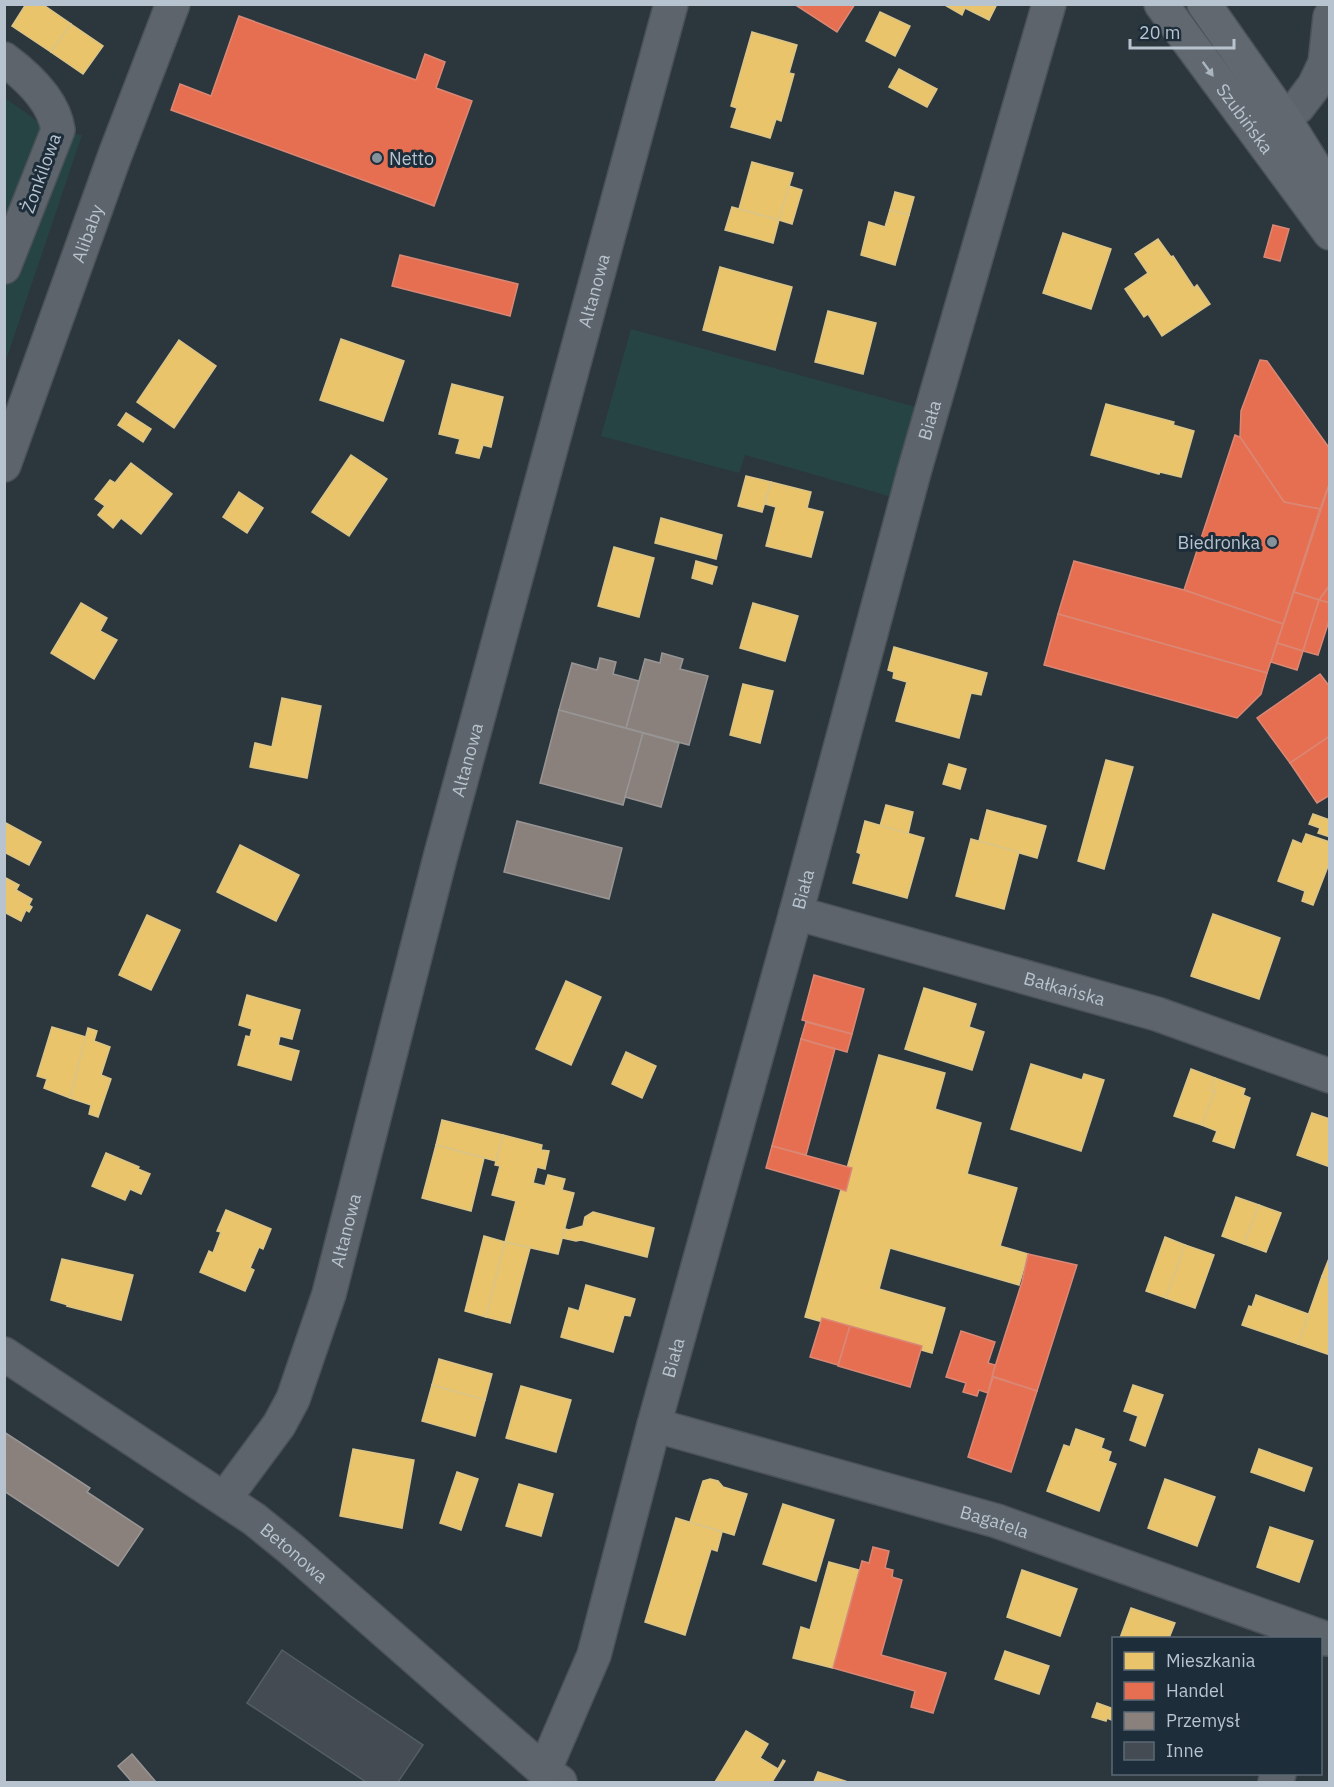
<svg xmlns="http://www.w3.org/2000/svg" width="1334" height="1787" viewBox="0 0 1334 1787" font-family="'IBM Plex Sans',sans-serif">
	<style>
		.green { fill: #274445 }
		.homes { fill: #e9c46a; stroke: #dac488; stroke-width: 1.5 }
		.shops { fill: #e76f51; stroke: #d98876; stroke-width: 1.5 }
		.industry { fill: #8a817c; stroke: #989595; stroke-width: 1.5 }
		.building { fill: #444b52; stroke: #545e65; stroke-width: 1.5 }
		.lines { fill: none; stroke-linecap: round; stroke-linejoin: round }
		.minor-casing { stroke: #4b5258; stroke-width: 36 }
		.secondary-casing { stroke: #4b5258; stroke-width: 36 }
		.minor { stroke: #5d646b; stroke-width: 33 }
		.secondary { stroke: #616870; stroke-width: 33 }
		.oneway { fill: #aab5c0 }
		.poi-dot { fill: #86929b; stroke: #1d2d3a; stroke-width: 2 }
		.labels { text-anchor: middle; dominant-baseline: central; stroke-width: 6; stroke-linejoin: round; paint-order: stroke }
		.street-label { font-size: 18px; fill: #b7c3ce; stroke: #1d2d3a }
		.poi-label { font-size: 18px; fill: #b7c3ce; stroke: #1d2d3a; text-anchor: start }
	</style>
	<rect width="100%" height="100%" fill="#2c363d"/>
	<!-- green -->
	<g class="green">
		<polygon points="5,98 50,130 82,135 5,363"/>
		<polygon points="631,329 916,407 892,497 745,455 739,473 601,436"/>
	</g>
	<!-- homes -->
	<g class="homes">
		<polygon points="26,4 42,4 71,24 51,52 12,26"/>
		<polygon points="943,4 997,4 989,20 965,8 962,15"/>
		<polygon points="880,12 910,26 895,56 866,41"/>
		<polygon points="71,24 103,46 83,74 51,52"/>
		<polygon points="752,32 797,45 789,73 794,74 781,121 776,119 770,138 731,127 737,108 731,106"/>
		<polygon points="899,69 937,89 927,107 889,87"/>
		<polygon points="752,162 793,173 779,220 739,209"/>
		<polygon points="789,186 802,190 792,224 779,220"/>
		<polygon points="895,192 914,197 909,215 890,210"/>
		<polygon points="732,207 779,220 773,243 725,230"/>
		<polygon points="890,210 909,215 895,265 861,255 869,222 885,227"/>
		<polygon points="1063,233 1111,249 1091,309 1043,293"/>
		<polygon points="1158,239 1171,257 1173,256 1194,288 1197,285 1210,304 1162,336 1148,314 1144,317 1125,289 1148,273 1135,254"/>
		<polygon points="720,267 792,287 775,350 703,330"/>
		<polygon points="828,311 876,323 863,374 815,362"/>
		<polygon points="341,339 404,361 383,421 320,400"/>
		<polygon points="179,340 216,366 174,428 137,402"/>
		<polygon points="452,384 503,397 491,447 483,445 479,458 456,453 460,439 439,434"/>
		<polygon points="1106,404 1174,422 1173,425 1194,431 1181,477 1160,472 1159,474 1091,455"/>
		<polygon points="126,413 151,429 143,442 118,425"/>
		<polygon points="351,455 387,479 349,536 312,512"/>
		<polygon points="131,463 172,494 141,534 121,518 113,528 98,515 105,506 95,499 110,480 115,483"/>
		<polygon points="746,476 771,482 762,512 738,506"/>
		<polygon points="771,482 811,492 807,508 823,512 811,557 766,546 776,507 765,504"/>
		<polygon points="239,492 263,508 247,533 223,517"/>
		<polygon points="661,518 722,535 716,559 655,543"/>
		<polygon points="614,547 654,558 639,617 598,606"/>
		<polygon points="696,561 717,567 712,584 692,578"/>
		<polygon points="81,603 107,618 100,631 117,640 94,679 51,653"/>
		<polygon points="753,603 798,616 785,661 740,648"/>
		<polygon points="894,647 987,673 981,695 971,693 959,738 896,721 907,682 893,678 894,672 888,670"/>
		<polygon points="743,684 773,691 760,743 730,735"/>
		<polygon points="282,698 321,706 307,778 250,767 255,743 272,747"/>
		<polygon points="1106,760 1133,767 1104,869 1078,861"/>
		<polygon points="949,764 966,769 960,789 943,784"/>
		<polygon points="886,805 913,812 908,834 880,826"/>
		<polygon points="987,810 1046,826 1037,858 979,841"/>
		<polygon points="1313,814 1330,820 1330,837 1318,833 1320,828 1309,824"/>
		<polygon points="865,821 924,838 907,898 853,883 861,854 857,852"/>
		<polygon points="4,822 41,842 29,865 4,852"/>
		<polygon points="1306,834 1330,842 1330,861 1313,905 1302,901 1305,891 1278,881 1293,840 1302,844"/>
		<polygon points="971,839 1019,852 1004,909 956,896"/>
		<polygon points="240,845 299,875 276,921 217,892"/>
		<polygon points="4,877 19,885 16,890 32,899 29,905 32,907 29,912 26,910 21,921 4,912"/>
		<polygon points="1213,914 1280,938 1259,999 1191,976"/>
		<polygon points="147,915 180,930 151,990 119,975"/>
		<polygon points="566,981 601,997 571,1065 536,1049"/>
		<polygon points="924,988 976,1004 969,1027 984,1032 972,1070 905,1049"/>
		<polygon points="247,995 300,1010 292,1039 280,1036 278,1045 299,1051 291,1080 238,1065 246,1036 250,1037 252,1029 239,1025"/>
		<polygon points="52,1027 86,1037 70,1098 44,1088 47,1079 37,1076"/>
		<polygon points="88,1028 97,1031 94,1041 110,1047 101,1075 111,1079 98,1117 89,1114 91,1105 70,1098"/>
		<polygon points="626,1052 656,1066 642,1098 612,1084"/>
		<polygon points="879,1055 945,1073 935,1109 981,1123 967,1174 1017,1188 1000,1246 1028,1254 1019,1285 890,1248 879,1289 945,1308 932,1353 805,1317"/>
		<polygon points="1031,1064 1082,1080 1084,1074 1104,1080 1081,1151 1011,1129"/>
		<polygon points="1191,1069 1215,1078 1211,1090 1215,1091 1202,1125 1174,1116"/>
		<polygon points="1215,1078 1245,1089 1243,1095 1250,1098 1234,1148 1213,1141 1217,1131 1202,1125 1215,1091 1211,1090"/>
		<polygon points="1312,1113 1330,1119 1330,1167 1297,1155"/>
		<polygon points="442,1120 503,1135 496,1161 436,1145"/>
		<polygon points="503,1135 542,1145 541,1150 549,1151 545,1169 537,1167 533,1183 545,1186 548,1175 565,1179 562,1190 574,1193 558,1254 505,1242 516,1201 492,1195 500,1166 495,1165"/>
		<polygon points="436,1145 484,1158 471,1211 422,1198"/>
		<polygon points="106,1153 139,1167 138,1169 150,1174 141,1194 130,1189 125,1200 92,1186"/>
		<polygon points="1236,1197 1259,1205 1244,1244 1222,1236"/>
		<polygon points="1259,1205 1281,1213 1266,1252 1244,1244"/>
		<polygon points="226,1210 271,1229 263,1249 259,1247 250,1268 254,1270 245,1291 200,1272 209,1251 213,1253 221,1232 217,1231"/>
		<polygon points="593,1212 654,1228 647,1257 581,1240 576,1241 562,1238 565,1229 569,1230 583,1226 585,1217"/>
		<polygon points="484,1236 505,1242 486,1317 465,1311"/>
		<polygon points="1165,1237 1185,1245 1166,1298 1146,1291"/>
		<polygon points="505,1242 530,1248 510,1323 486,1317"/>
		<polygon points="1185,1245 1214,1255 1195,1308 1166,1298"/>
		<polygon points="1330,1256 1330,1279 1322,1276"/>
		<polygon points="62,1259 133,1275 121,1320 67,1306 68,1305 51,1300"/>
		<polygon points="1322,1276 1330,1279 1330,1355 1298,1344"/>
		<polygon points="586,1285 635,1299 630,1316 624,1315 613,1352 561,1337 569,1308 579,1311"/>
		<polygon points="1256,1295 1308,1314 1298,1344 1242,1325 1249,1306 1252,1307"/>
		<polygon points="439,1359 492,1374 485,1400 432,1385"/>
		<polygon points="432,1385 485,1400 475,1436 422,1421"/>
		<polygon points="1133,1385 1163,1395 1145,1446 1130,1440 1138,1416 1124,1411"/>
		<polygon points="521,1386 571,1400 556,1452 506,1438"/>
		<polygon points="1076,1429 1104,1439 1101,1448 1111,1452 1108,1461 1116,1464 1099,1511 1047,1491 1064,1445 1070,1447"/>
		<polygon points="353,1449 414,1460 402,1528 340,1516"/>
		<polygon points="1259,1449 1312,1468 1304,1491 1251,1472"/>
		<polygon points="457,1472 478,1479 461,1530 440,1523"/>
		<polygon points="710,1479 718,1481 723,1487 747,1494 734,1535 690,1522 703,1481"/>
		<polygon points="1165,1479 1215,1497 1197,1546 1148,1528"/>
		<polygon points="519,1484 553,1494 541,1536 506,1526"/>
		<polygon points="783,1504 834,1520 816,1581 763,1564"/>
		<polygon points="676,1518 722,1532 717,1551 711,1549 685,1635 645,1622"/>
		<polygon points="1270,1527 1313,1541 1299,1582 1257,1567"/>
		<polygon points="829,1562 859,1570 833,1668 793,1658 801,1627 810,1630"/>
		<polygon points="1022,1570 1077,1589 1060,1636 1007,1617"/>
		<polygon points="1131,1608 1175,1623 1169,1638 1120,1638"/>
		<polygon points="1005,1651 1049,1666 1039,1694 995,1679"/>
		<polygon points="1097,1703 1114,1709 1114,1721 1107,1718 1106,1721 1092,1717"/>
		<polygon points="746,1731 768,1744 760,1758 778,1769 783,1760 785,1761 772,1782 715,1782"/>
		<polygon points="818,1772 848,1782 814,1782"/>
	</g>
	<!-- shops -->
	<g class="shops">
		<polygon points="794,4 855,4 837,32"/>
		<polygon points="239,16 416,80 425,54 445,62 436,88 472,101 434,206 171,110 180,84 211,96"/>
		<polygon points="1273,225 1289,229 1280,261 1264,257"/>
		<polygon points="400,255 518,284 510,316 392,286"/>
		<polygon points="1260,360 1267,361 1330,449 1330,482 1320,509 1284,502 1240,437 1241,411"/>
		<polygon points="1235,435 1240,437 1284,502 1320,509 1283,624 1184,590"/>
		<polygon points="1330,482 1330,585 1319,600 1294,592"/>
		<polygon points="1074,561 1184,590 1283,624 1267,673 1058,614"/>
		<polygon points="1330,585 1330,603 1319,600"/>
		<polygon points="1294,592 1319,600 1303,651 1277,643"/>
		<polygon points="1319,600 1330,603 1330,618 1318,655 1303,651"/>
		<polygon points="1058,614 1267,673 1261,694 1237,718 1044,665"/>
		<polygon points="1277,643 1303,651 1297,670 1271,662"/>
		<polygon points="1320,674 1330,687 1330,736 1290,763 1257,718"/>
		<polygon points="1330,736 1330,795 1317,803 1290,763"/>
		<polygon points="814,975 864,989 852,1034 802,1020"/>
		<polygon points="806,1022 852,1034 847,1052 801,1039"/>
		<polygon points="801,1039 835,1049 806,1155 772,1146"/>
		<polygon points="772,1146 852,1168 846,1191 766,1168"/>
		<polygon points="1028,1254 1077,1265 1037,1391 992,1376 1022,1282"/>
		<polygon points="822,1318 850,1326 838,1365 810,1357"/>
		<polygon points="850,1326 922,1346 910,1387 838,1366"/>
		<polygon points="961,1331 995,1342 988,1363 995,1365 988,1393 979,1390 977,1396 963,1392 966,1383 946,1377"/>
		<polygon points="993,1377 1037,1391 1011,1472 968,1457"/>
		<polygon points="873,1547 889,1551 885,1568 893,1570 892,1577 902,1580 881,1655 946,1673 933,1713 911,1707 915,1691 833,1668 862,1561 869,1563"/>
	</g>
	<!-- industry -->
	<g class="industry">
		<polygon points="662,653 683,659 680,669 708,676 689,745 626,728 645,659 660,663"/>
		<polygon points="600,658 616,662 613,674 639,681 626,728 559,710 572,663 597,670"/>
		<polygon points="559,710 643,733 623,805 540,783"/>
		<polygon points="643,733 679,743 661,807 625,797"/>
		<polygon points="517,821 622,848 609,899 504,872"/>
		<polygon points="4,1432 90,1488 87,1492 143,1529 118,1566 4,1491"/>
		<polygon points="132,1754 156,1782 132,1782 118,1766"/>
	</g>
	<!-- building -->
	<polygon class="building" points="282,1650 423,1745 398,1782 366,1782 247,1703"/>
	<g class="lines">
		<defs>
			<g id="minor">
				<path d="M4 59C27 76 54 101 58 130L4 267"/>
				<polyline points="1284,118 1298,107 1314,86 1325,63 1330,17"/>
				<path id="s1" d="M4 465 115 155 173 4"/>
				<path id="s2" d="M796 913 1157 1014 1330 1076"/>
				<path id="s3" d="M4 1354 254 1519 291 1549 544 1771 560 1782"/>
				<path id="s4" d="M654 1425 997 1521 1327 1639"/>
				<path id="s5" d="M225 1498 279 1425 293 1399 329 1294 440 858 671 4"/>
				<path id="s6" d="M544 1771 594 1655 654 1425 796 913 914 472 1049 4"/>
				<polyline points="1275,1782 1279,1774"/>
			</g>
			<g id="secondary">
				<path id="s7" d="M1161 4 1330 233"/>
				<polyline points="1204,4 1284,118 1330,192"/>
			</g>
		</defs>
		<!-- minor casing -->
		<use href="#minor" class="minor-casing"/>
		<!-- secondary casing -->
		<use href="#secondary" class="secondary-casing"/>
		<!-- minor -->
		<use href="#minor" class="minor"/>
		<!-- secondary -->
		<use href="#secondary" class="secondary"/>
	</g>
	<!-- one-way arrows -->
	<defs><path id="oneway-solid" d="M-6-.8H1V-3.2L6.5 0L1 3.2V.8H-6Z" transform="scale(1.5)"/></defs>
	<use class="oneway" href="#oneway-solid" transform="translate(1208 69) rotate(54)"/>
	<!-- markers -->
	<g class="poi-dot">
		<circle cx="377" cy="158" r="6"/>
		<circle cx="1272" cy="542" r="6"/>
	</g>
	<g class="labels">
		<!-- street labels -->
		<g class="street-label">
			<text stroke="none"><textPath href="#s7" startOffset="142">Szubińska</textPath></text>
			<text transform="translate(41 173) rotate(-70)">Żonkilowa</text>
			<text stroke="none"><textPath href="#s1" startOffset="246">Alibaby</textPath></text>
			<text stroke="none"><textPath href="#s5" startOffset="1269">Altanowa</textPath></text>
			<text stroke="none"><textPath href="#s6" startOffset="1406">Biała</textPath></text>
			<text stroke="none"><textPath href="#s5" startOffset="783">Altanowa</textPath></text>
			<text stroke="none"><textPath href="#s6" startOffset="920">Biała</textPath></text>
			<text stroke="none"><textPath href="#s2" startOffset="279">Bałkańska</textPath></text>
			<text stroke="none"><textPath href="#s5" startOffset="297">Altanowa</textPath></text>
			<text stroke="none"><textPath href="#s6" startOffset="434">Biała</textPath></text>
			<text stroke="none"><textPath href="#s4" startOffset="354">Bagatela</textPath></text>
			<text stroke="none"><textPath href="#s3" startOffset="352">Betonowa</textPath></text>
		</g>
		<!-- poi labels -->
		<g class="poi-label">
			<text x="389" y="158">Netto</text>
			<text x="1260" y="542" text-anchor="end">Biedronka</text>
		</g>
	</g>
	<!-- border -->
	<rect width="1334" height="1787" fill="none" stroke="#b7c3ce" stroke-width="12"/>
	<!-- legend -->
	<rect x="1112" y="1637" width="210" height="138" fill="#1d2d3a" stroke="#5b6975" stroke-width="1.5"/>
	<rect x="1124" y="1652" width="30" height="18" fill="#e9c46a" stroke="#5b6975" stroke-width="1.5"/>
	<text x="1166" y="1667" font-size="18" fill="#b7c3ce">Mieszkania</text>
	<rect x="1124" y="1682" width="30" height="18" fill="#e76f51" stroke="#5b6975" stroke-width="1.5"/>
	<text x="1166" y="1697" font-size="18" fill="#b7c3ce">Handel</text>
	<rect x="1124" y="1712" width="30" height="18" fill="#8a817c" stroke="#5b6975" stroke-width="1.5"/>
	<text x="1166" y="1727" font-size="18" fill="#b7c3ce">Przemysł</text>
	<rect x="1124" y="1742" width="30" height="18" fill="#444b52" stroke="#5b6975" stroke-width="1.5"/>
	<text x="1166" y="1757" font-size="18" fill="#b7c3ce">Inne</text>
	<!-- scale -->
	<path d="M1130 39v9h104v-9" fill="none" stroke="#b7c3ce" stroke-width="3"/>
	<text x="1139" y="39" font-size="18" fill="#b7c3ce" stroke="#1d2d3a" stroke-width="4.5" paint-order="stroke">20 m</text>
</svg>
